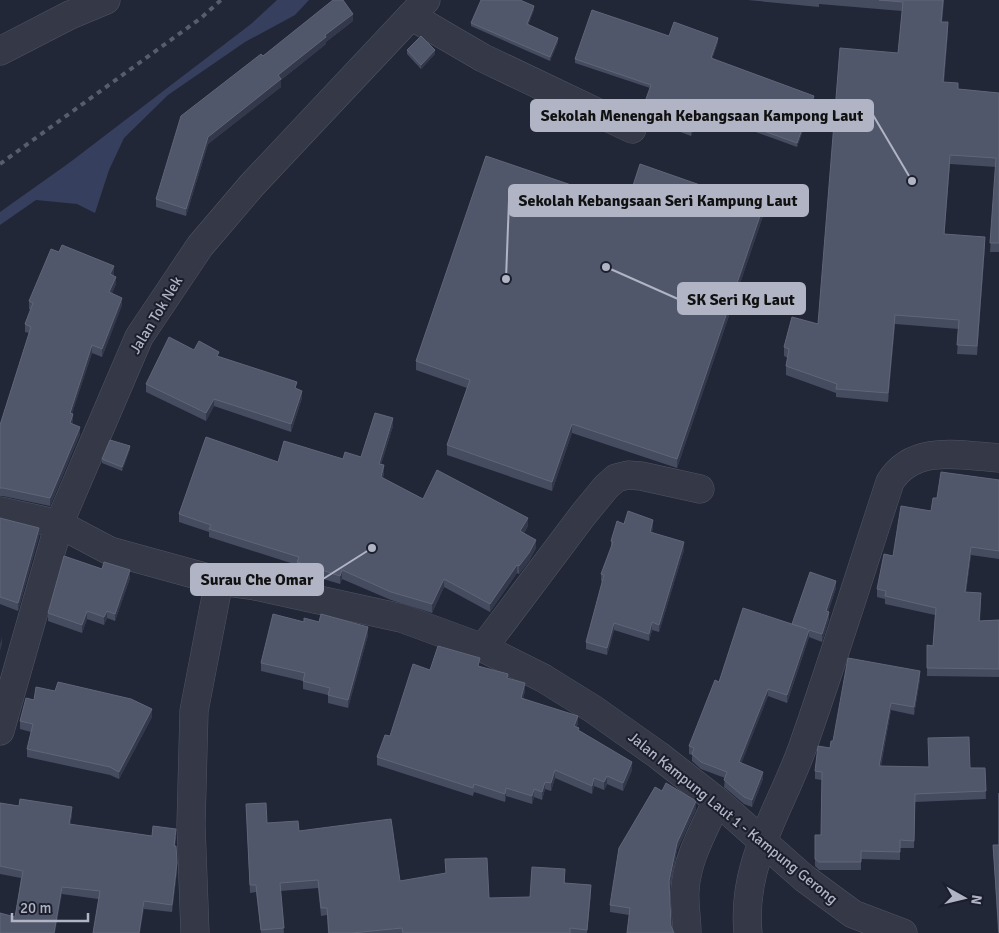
<svg xmlns="http://www.w3.org/2000/svg" width="999" height="933" viewBox="0 0 999 933" font-family="Signika,sans-serif">
	<style>
		.water { fill: #363f5d }
		.lines { fill: none; stroke-linecap: round; stroke-linejoin: round }
		.minor-casing { stroke: #505462; stroke-width: 29 }
		.minor { stroke: #353947; stroke-width: 28 }
		.rail { stroke: #585c6e; stroke-width: 4; stroke-dasharray: 5 5; stroke-linecap: butt }
		.wall { fill: #464c5f }
		.shaded-wall { fill: #33384a }
		.building { fill: #51576a; stroke: #606678 }
		.labels { text-anchor: middle; dominant-baseline: central; stroke-width: 4; stroke-linejoin: round; paint-order: stroke }
		.street-label { font-size: 15px; fill: #b0b4c4; stroke: #1b1e2c }
		.leader { fill: none; stroke: #b0b4c4; stroke-width: 2 }
		.callout-dot { fill: #b0b4c4; stroke: #1b1e2c; stroke-width: 2 }
		.callout { fill: #b0b4c4; stroke: #b0b4c4; stroke-width: 2 }
		.callout-label { font-size: 16px; text-anchor: middle; font-weight: bold; fill: #111 }
	</style>
	<rect width="100%" height="100%" fill="#222737"/>
	<!-- water -->
	<polygon class="water" points="277,0 309,0 295,15 245,42 168,95 124,138 109,170 95,213 77,204 36,200 0,225 0,212 69,163 251,24"/>
	<g class="lines">
		<defs>
			<g id="minor">
				<polyline points="411,16 483,58 632,129"/>
				<polyline points="0,51 70,15 106,0"/>
				<polyline points="0,511 59,524 110,551 219,581 255,586 401,618 483,648 543,678 593,709 658,755 717,801 804,878 853,914 903,933"/>
				<polyline points="483,648 583,515 606,487 616,478 628,475 641,476 700,489"/>
				<polyline points="0,731 59,524 139,337 200,246 252,185 426,0"/>
				<polyline points="195,933 191,825 194,711 219,581"/>
				<path d="M687 933C687 919 684 904 685 890 687 858 704 830 717 801"/>
				<path d="M748 933C741 862 781 809 803 746 834 658 861 570 890 482 913 444 961 455 999 458"/>
			</g>
		</defs>
		<!-- minor casing -->
		<use href="#minor" class="minor-casing"/>
		<!-- minor -->
		<use href="#minor" class="minor"/>
		<!-- rail -->
		<polyline class="rail" points="0,164 201,18 221,0"/>
	</g>
	<!-- wall -->
	<g class="wall">
		<polygon points="748,0 944,0 942,22 948,31 944,82 958,89 999,93 999,252 990,252 996,167 950,164 944,234 985,246 977,355 957,354 959,329 895,324 888,402 836,397 836,393 786,375 786,366 788,358 784,356 784,347 818,324 898,53 902,11 819,4 819,7"/>
		<polygon points="534,10 528,25 558,42 550,61 471,26 471,23"/>
		<polygon points="353,21 326,42 326,44 281,80 281,87 208,144 186,216 156,207 156,199 263,56"/>
		<polygon points="669,36 718,42 712,59 814,100 797,147 700,112 691,136 641,117 641,113 650,88 575,63 575,59"/>
		<polygon points="407,50 435,54 421,69 407,54"/>
		<polygon points="627,204 763,216 677,468 572,433 552,491 447,455 447,445 467,388 416,370 416,361"/>
		<polygon points="114,274 113,275 116,284 112,293 122,305 102,357 92,353 72,413 73,421 72,424 80,434 50,506 3,496 0,496 0,425 29,333 25,332 25,324 31,310 29,309 29,301"/>
		<polygon points="194,350 219,357 297,389 302,398 291,432 214,406 206,421 146,392 146,384"/>
		<polygon points="393,426 381,464 384,474 383,478 423,499 528,526 524,533 536,548 529,561 519,574 517,573 490,612 444,587 432,613 391,600 342,579 340,584 297,571 297,565 209,537 209,532 179,522 179,514 278,462 343,459 361,457"/>
		<polygon points="130,449 122,471 102,463 102,459"/>
		<polygon points="999,480 999,559 971,555 966,592 981,601 980,621 999,620 999,677 927,676 927,645 933,646 935,615 885,604 885,599 877,597 877,589 893,556 931,511 937,498"/>
		<polygon points="0,518 39,536 18,611 0,604"/>
		<polygon points="624,524 653,528 652,532 684,550 659,632 652,630 649,641 614,630 607,655 586,649 586,642 603,582 601,581 601,574 611,548 611,541"/>
		<polygon points="130,578 115,621 107,618 104,625 87,619 82,633 48,621 48,613"/>
		<polygon points="836,588 828,612 829,619 822,642 809,637 787,703 768,696 741,763 763,779 752,807 744,804 724,787 725,778 701,769 692,761 692,755 689,754 689,746 719,682 792,624"/>
		<polygon points="304,622 368,635 348,708 328,703 328,695 303,689 303,681 261,671 261,663"/>
		<polygon points="480,666 480,667 508,679 525,691 523,698 578,724 576,727 579,731 632,770 623,791 607,784 604,790 594,786 592,794 555,778 551,791 545,789 542,800 534,797 532,804 506,796 505,802 474,792 473,796 377,765 377,757 390,736 430,670"/>
		<polygon points="920,679 914,715 891,710 881,766 985,768 986,799 915,802 914,848 900,848 900,860 861,859 861,870 819,870 815,866 815,835 821,835 822,780 815,779 815,771 830,748 833,741"/>
		<polygon points="34,700 152,717 119,779 110,775 27,757 27,749 31,732 20,729 20,721"/>
		<polygon points="662,791 696,809 677,850 670,887 629,915 610,912 610,905"/>
		<polygon points="999,793 999,933 998,933 993,845 999,845"/>
		<polygon points="0,803 72,815 70,825 152,836 176,837 175,846 177,871 172,912 144,909 98,899 62,894 15,917 21,878 0,874"/>
		<polygon points="246,804 267,823 299,831 400,881 489,898 530,897 565,877 565,883 591,893 587,933 328,933 327,915 321,916 318,888 280,891 284,933 261,933 256,892 250,893"/>
	</g>
	<!-- shaded-wall -->
	<g class="shaded-wall">
		<polygon points="534,6 534,10 527,28 527,24"/>
		<polygon points="353,14 353,21 326,42 326,44 281,80 281,87 208,144 186,216 186,209 208,137 325,35"/>
		<polygon points="948,22 948,31 943,91 943,82"/>
		<polygon points="558,38 558,42 550,61 550,57"/>
		<polygon points="718,38 718,42 711,62 711,58"/>
		<polygon points="435,50 435,54 421,69 421,65"/>
		<polygon points="814,96 814,100 797,147 797,143"/>
		<polygon points="700,108 700,112 691,136 691,132"/>
		<polygon points="950,155 950,164 944,242 944,234"/>
		<polygon points="763,207 763,216 677,468 677,459"/>
		<polygon points="985,237 985,246 977,355 977,346"/>
		<polygon points="114,266 114,274 110,282 110,274"/>
		<polygon points="116,277 116,284 109,300 109,292"/>
		<polygon points="122,298 122,305 102,357 102,349"/>
		<polygon points="895,315 895,324 888,402 888,393"/>
		<polygon points="92,345 92,353 70,420 70,413"/>
		<polygon points="302,391 302,398 291,432 291,424"/>
		<polygon points="214,399 214,406 206,421 206,413"/>
		<polygon points="73,414 73,421 70,431 70,423"/>
		<polygon points="393,418 393,426 379,472 379,464"/>
		<polygon points="572,424 572,433 552,491 552,482"/>
		<polygon points="80,427 80,434 50,506 50,498"/>
		<polygon points="130,446 130,449 122,471 122,467"/>
		<polygon points="384,465 384,474 381,485 381,477"/>
		<polygon points="528,518 528,526 520,540 520,531"/>
		<polygon points="653,520 653,528 650,539 650,532"/>
		<polygon points="39,528 39,536 18,611 18,603"/>
		<polygon points="536,540 536,548 529,561 519,574 519,566"/>
		<polygon points="684,542 684,550 659,632 659,625"/>
		<polygon points="971,547 971,555 965,600 965,592"/>
		<polygon points="517,565 517,573 490,612 490,604"/>
		<polygon points="130,570 130,578 115,621 115,614"/>
		<polygon points="342,570 342,579 340,584 340,576"/>
		<polygon points="444,579 444,587 432,613 432,604"/>
		<polygon points="836,581 836,588 826,618 826,611"/>
		<polygon points="87,611 87,619 82,633 82,625"/>
		<polygon points="107,611 107,618 104,625 104,617"/>
		<polygon points="829,612 829,619 822,642 822,634"/>
		<polygon points="652,622 652,630 649,641 649,634"/>
		<polygon points="614,623 614,630 607,655 607,648"/>
		<polygon points="368,627 368,635 348,708 348,700"/>
		<polygon points="809,630 809,637 787,703 787,695"/>
		<polygon points="2,637 2,644 0,651 0,644"/>
		<polygon points="920,671 920,679 914,715 914,707"/>
		<polygon points="525,683 525,691 521,706 521,698"/>
		<polygon points="768,689 768,696 739,770 739,762"/>
		<polygon points="891,703 891,710 879,774 879,766"/>
		<polygon points="152,709 152,717 119,779 119,772"/>
		<polygon points="578,716 578,724 574,734 574,726"/>
		<polygon points="632,762 632,770 623,791 623,783"/>
		<polygon points="555,770 555,778 551,791 551,783"/>
		<polygon points="763,772 763,779 752,807 752,800"/>
		<polygon points="607,776 607,784 604,790 604,782"/>
		<polygon points="594,778 594,786 592,794 592,786"/>
		<polygon points="545,782 545,789 542,800 542,792"/>
		<polygon points="506,788 506,796 505,802 505,794"/>
		<polygon points="534,789 534,797 532,804 532,796"/>
		<polygon points="696,801 696,809 677,850 669,888 669,881 677,843"/>
		<polygon points="72,807 72,815 69,832 69,824"/>
		<polygon points="177,863 177,871 172,912 172,905"/>
		<polygon points="591,885 591,893 587,933 587,930"/>
		<polygon points="62,887 62,894 55,933 54,933"/>
		<polygon points="144,901 144,909 140,933 139,933"/>
	</g>
	<!-- building -->
	<g class="building">
		<polygon points="333,0 343,0 353,14 325,35 326,37 278,75 281,79 208,137 186,209 156,199 181,116 261,54 263,56"/>
		<polygon points="481,0 520,0 534,6 527,24 558,38 550,57 471,23"/>
		<polygon points="879,0 943,0 941,22 948,22 943,82 958,83 958,89 999,93 999,243 990,243 996,158 950,155 944,234 985,237 977,346 957,345 959,320 895,315 888,393 836,389 837,384 786,366 789,349 784,347 792,317 818,324 840,48 898,53 903,2"/>
		<polygon points="592,10 669,36 674,22 718,38 711,58 814,96 797,143 700,108 691,132 641,113 651,85 575,59"/>
		<polygon points="421,36 435,50 421,65 407,50"/>
		<polygon points="486,156 627,204 640,164 763,207 677,459 572,424 552,482 447,445 470,380 416,361"/>
		<polygon points="62,245 114,266 110,274 116,277 109,292 122,298 102,349 92,345 70,413 73,414 70,423 80,427 50,498 3,488 0,488 0,425 31,327 25,324 33,303 29,301 51,249 59,252"/>
		<polygon points="169,337 194,350 199,341 219,352 217,356 297,382 295,388 302,391 291,424 214,399 206,413 146,384"/>
		<polygon points="375,413 393,418 379,464 384,465 381,477 423,499 437,470 528,518 520,531 536,540 529,553 519,566 517,565 490,604 444,579 432,604 391,592 342,570 340,576 297,562 299,557 209,529 211,525 179,514 206,437 278,462 284,441 343,459 345,452 361,457"/>
		<polygon points="110,440 130,446 122,467 102,459"/>
		<polygon points="941,472 999,480 999,551 971,547 965,592 981,593 979,621 999,620 999,669 927,668 927,645 933,646 936,608 885,596 886,591 877,589 884,554 893,556 901,506 931,511 933,498 937,498"/>
		<polygon points="628,511 653,520 650,532 684,542 659,625 652,622 649,634 614,623 607,648 586,642 604,575 601,574 613,542 611,541 617,521 624,524"/>
		<polygon points="0,518 39,528 18,603 0,597"/>
		<polygon points="64,556 102,569 104,562 130,570 115,614 107,611 104,617 87,611 82,625 48,613"/>
		<polygon points="810,572 836,581 826,611 829,612 822,634 809,630 787,695 768,689 739,762 763,772 752,800 744,797 724,780 727,772 701,762 692,754 694,748 689,746 715,680 719,682 743,608 807,629 792,624"/>
		<polygon points="273,614 304,622 304,618 319,622 321,614 368,627 348,700 328,695 330,688 303,681 305,673 261,663"/>
		<polygon points="438,646 480,658 478,666 508,674 507,678 525,683 521,698 578,716 574,726 579,728 578,730 632,762 623,783 607,776 604,782 594,778 592,786 555,770 551,783 545,782 542,792 534,789 532,796 506,788 505,794 474,784 473,788 377,757 385,735 390,736 413,664 430,670"/>
		<polygon points="848,658 920,671 914,707 891,703 879,766 929,767 928,738 969,737 970,768 985,768 986,791 915,794 914,841 900,840 900,852 861,851 861,862 819,862 815,859 815,835 821,835 822,772 815,771 818,746 830,748 831,741 833,741"/>
		<polygon points="58,682 131,699 152,709 119,772 110,767 27,749 33,724 20,721 26,698 34,700 36,687 55,691"/>
		<polygon points="666,783 696,801 677,843 669,881 671,926 674,933 627,933 630,908 610,905 619,848 655,787 662,791"/>
		<polygon points="999,793 999,932 993,845 999,845"/>
		<polygon points="20,799 72,807 69,824 152,836 153,826 176,829 174,846 176,846 177,863 172,905 144,901 139,933 93,933 100,891 62,887 54,933 0,933 0,913 15,917 23,871 0,866 0,803 19,806"/>
		<polygon points="266,803 267,823 298,821 299,831 391,819 400,881 446,873 445,859 487,858 489,898 530,897 532,867 565,869 564,883 591,885 587,930 570,928 570,933 403,933 402,928 352,933 329,933 327,908 321,908 318,880 280,883 284,928 261,930 256,885 250,885 246,804"/>
	</g>
	<g class="labels">
		<!-- street labels -->
		<g class="street-label">
			<text transform="translate(156 315) rotate(-59)">Jalan Tok Nek</text>
			<text transform="translate(733 818) rotate(39)">Jalan Kampung Laut 1 - Kampung Gerong</text>
		</g>
	</g>
	<!-- callouts -->
	<path class="leader" d="M912 181L873 115M506 279L509 200M606 267L678 299M372 548L323 579"/>
	<g class="callout-dot">
		<circle cx="912" cy="181" r="5"/>
		<circle cx="506" cy="279" r="5"/>
		<circle cx="606" cy="267" r="5"/>
		<circle cx="372" cy="548" r="5"/>
	</g>
	<g class="callout">
		<rect x="531" y="100" width="342" height="31" rx="5"/>
		<rect x="509" y="185" width="299" height="31" rx="5"/>
		<rect x="678" y="283" width="127" height="31" rx="5"/>
		<rect x="191" y="564" width="132" height="31" rx="5"/>
	</g>
	<g class="callout-label">
		<text x="702" y="121">Sekolah Menengah Kebangsaan Kampong Laut</text>
		<text x="658" y="206">Sekolah Kebangsaan Seri Kampung Laut</text>
		<text x="741" y="305">SK Seri Kg Laut</text>
		<text x="257" y="585">Surau Che Omar</text>
	</g>
	<!-- north arrow -->
	<g transform="translate(964 898) rotate(98)" stroke="#1b1e2c" stroke-width="4" paint-order="stroke">
	<path d="M0-4L9 19L0 12L-9 19Z" fill="#b0b4c4"/>
	<text y="-8" font-size="14" font-weight="bold" text-anchor="middle" fill="#b0b4c4">N</text>
	</g>
	<!-- scale -->
	<path d="M12 913v8h76v-8" fill="none" stroke="#b0b4c4" stroke-width="2.5"/>
	<text x="20" y="913" font-size="15" fill="#b0b4c4" stroke="#1b1e2c" stroke-width="4" paint-order="stroke">20 m</text>
</svg>
